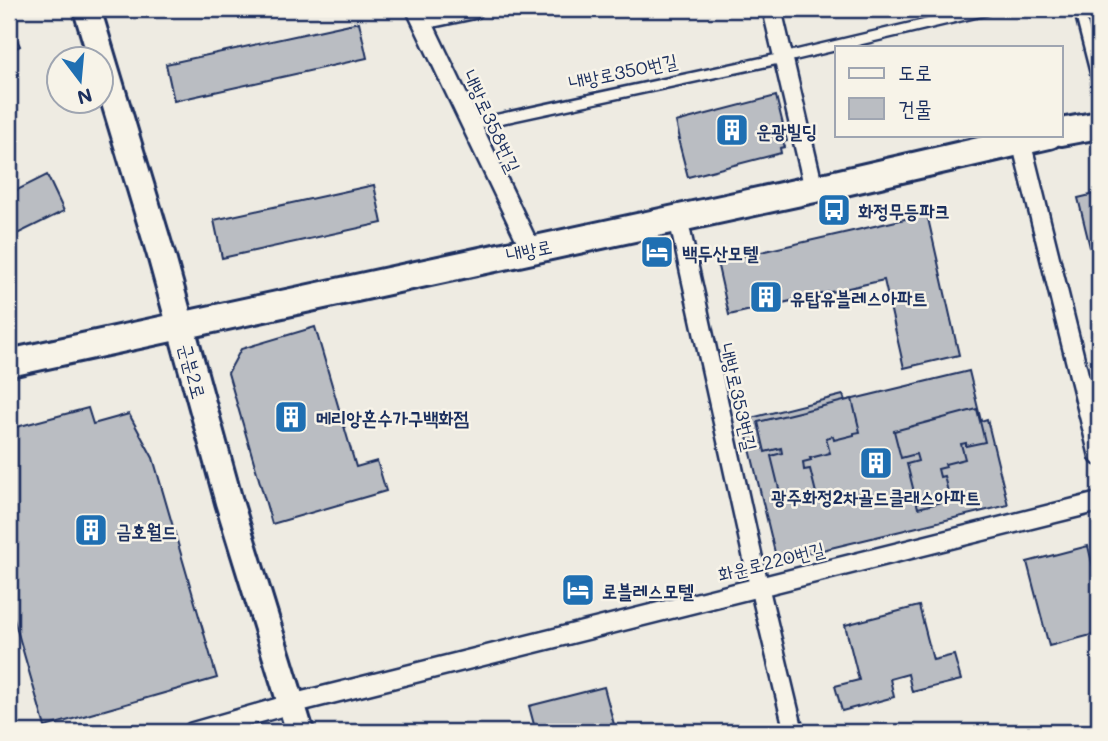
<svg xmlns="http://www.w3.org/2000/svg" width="1108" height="741" viewBox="0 0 1108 741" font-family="Mali,'Poor Story',sans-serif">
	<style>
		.building { fill: #babdc2; stroke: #1b2f5e; stroke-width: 2 }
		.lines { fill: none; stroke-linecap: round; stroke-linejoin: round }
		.lane-casing { stroke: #1b2f5e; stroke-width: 14 }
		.street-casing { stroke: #1b2f5e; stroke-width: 23 }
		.secondary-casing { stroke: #1b2f5e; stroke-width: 32 }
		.lane { stroke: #f7f3e8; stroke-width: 9 }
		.street { stroke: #f7f3e8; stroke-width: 18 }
		.secondary { stroke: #f7f3e8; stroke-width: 26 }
		.labels { text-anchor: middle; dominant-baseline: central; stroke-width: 5; stroke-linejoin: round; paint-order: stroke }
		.street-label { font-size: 19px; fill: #1b2f5e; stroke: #f7f3e8 }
		.poi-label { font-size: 19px; font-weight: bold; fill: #1b2f5e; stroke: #f7f3e8; text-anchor: start }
	</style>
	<rect width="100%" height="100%" fill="#eeebe2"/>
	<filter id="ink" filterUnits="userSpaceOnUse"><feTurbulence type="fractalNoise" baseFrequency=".0143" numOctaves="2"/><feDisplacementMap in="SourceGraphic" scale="14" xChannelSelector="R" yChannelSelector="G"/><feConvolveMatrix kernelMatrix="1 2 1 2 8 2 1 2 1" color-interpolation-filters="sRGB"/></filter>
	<g filter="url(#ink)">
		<!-- building -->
		<g class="building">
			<polygon points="359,22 367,58 174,101 166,64"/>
			<polygon points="9,23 20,46 9,52"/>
			<polygon points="776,96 787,141 783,142 785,147 780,148 781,153 688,177 678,139 680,139 676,122"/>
			<polygon points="47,175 64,211 9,238 9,194"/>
			<polygon points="374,185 382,223 222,258 214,220"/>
			<polygon points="1099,193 1099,284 1078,198"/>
			<polygon points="927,214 959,355 904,368 884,280 729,315 717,262"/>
			<polygon points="315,327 356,467 377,461 386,491 272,524 228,373 241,349"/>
			<polygon points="969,371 981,421 987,419 1008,505 777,561 743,420 843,395 845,401"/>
			<polygon points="852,399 860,432 854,433 854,435 834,440 833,436 826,438 830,453 810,458 811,460 803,462 804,470 810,469 816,493 782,501 771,456 782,453 781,448 765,452 758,422"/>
			<polygon points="88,408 93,424 129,414 153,458 217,678 45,727 9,602 9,429"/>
			<polygon points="977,409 985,442 966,446 966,443 961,444 965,459 945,464 946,467 938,469 940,477 944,476 950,500 918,508 907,464 918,461 916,454 901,458 894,431"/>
			<polygon points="1088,546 1099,591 1099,633 1049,646 1027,562"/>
			<polygon points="919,606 933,660 954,655 961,680 912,692 908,674 890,679 894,697 842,711 835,686 859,680 845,625"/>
			<polygon points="604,687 616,732 536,732 529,706"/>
		</g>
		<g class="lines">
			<defs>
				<g id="lane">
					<polyline points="1079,9 1099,87"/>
					<polyline points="471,125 783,58 986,10 986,9"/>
				</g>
				<g id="street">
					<polyline points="416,9 531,250"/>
					<polyline points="772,9 814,189"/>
					<polyline points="422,20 474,9"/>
					<polyline points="1021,141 1099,456"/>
					<polyline points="678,218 759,586 794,732"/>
					<polyline points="193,732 291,704 1099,502"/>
				</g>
				<g id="secondary">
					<polyline points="87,9 162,258 229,502 300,732"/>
					<polyline points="1061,132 1099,125"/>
					<polyline points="9,363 814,189 1049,135"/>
				</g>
			</defs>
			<!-- lane casing -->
			<use href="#lane" class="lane-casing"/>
			<!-- street casing -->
			<use href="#street" class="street-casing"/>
			<!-- secondary casing -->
			<use href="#secondary" class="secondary-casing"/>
			<!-- lane -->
			<use href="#lane" class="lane"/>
			<!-- street -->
			<use href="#street" class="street"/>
			<!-- secondary -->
			<use href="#secondary" class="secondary"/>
		</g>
	</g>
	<!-- icons -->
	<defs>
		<symbol id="building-square" viewBox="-11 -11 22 22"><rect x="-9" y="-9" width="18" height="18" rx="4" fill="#1f6fb2" stroke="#f7f3e8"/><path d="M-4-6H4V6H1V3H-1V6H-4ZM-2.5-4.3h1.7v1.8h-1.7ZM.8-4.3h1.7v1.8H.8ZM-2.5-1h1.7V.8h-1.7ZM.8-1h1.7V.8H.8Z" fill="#fff"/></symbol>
		<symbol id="bus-square" viewBox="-11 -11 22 22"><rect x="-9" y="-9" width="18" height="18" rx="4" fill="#1f6fb2" stroke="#f7f3e8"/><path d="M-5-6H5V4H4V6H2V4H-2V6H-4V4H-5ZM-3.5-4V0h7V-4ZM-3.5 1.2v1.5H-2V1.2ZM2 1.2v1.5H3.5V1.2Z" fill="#fff"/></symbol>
		<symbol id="hotel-square" viewBox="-11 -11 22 22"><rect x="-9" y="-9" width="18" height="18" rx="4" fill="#1f6fb2" stroke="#f7f3e8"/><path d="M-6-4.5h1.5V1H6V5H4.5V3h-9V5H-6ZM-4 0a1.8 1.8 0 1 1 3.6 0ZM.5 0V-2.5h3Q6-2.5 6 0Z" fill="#fff"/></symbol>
	</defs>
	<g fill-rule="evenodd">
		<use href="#building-square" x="713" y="111" width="38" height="38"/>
		<use href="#bus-square" x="815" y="191" width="38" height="38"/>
		<use href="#hotel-square" x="638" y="233" width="38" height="38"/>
		<use href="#building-square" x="747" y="278" width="38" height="38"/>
		<use href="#building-square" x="272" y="398" width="38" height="38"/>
		<use href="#building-square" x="857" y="444" width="38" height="38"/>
		<use href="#building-square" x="72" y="511" width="38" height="38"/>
		<use href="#hotel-square" x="559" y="571" width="38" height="38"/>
	</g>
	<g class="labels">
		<!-- street labels -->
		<g class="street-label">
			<text transform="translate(623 71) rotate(-12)">내방로350번길</text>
			<text transform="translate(492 121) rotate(65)">내방로358번길</text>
			<text transform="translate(529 250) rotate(-12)">내방로</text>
			<text transform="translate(193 371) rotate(75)">군분2로</text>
			<text transform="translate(739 397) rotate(77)">내방로353번길</text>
			<text transform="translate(771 561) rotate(-14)">화운로220번길</text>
		</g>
		<!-- poi labels -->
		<g class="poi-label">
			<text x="756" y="130">운광빌딩</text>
			<text x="858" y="210">화정무등파크</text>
			<text x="682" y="252">백두산모텔</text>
			<text x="790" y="297">유탑유블레스아파트</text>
			<text x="316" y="417">메리앙혼수가구백화점</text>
			<text x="876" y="496" text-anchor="middle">광주화정2차골드클래스아파트</text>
			<text x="116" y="530">금호월드</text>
			<text x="602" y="590">로블레스모텔</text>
		</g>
	</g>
	<!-- margin -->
	<rect width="1108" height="741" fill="none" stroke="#f7f3e8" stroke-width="35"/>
	<rect x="18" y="18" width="1073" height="706" fill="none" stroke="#1b2f5e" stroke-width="2.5" filter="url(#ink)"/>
	<!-- legend -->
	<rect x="835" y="46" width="228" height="91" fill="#f7f3e8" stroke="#9fa5b1" stroke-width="2"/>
	<rect x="849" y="68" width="35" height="10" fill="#f7f3e8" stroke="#9fa5b1" stroke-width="2"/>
	<text x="898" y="80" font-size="21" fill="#1b2f5e">도로</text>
	<rect x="849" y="98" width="35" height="21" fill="#babdc2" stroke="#9fa5b1" stroke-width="2"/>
	<text x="898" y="116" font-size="21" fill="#1b2f5e">건물</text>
	<!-- north arrow -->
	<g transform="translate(80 80) rotate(164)"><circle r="33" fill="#f7f3e8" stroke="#9fa5b1" stroke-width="2"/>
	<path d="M0-5L12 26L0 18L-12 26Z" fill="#1f6fb2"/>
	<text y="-10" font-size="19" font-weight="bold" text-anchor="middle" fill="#1b2f5e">N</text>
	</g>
</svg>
